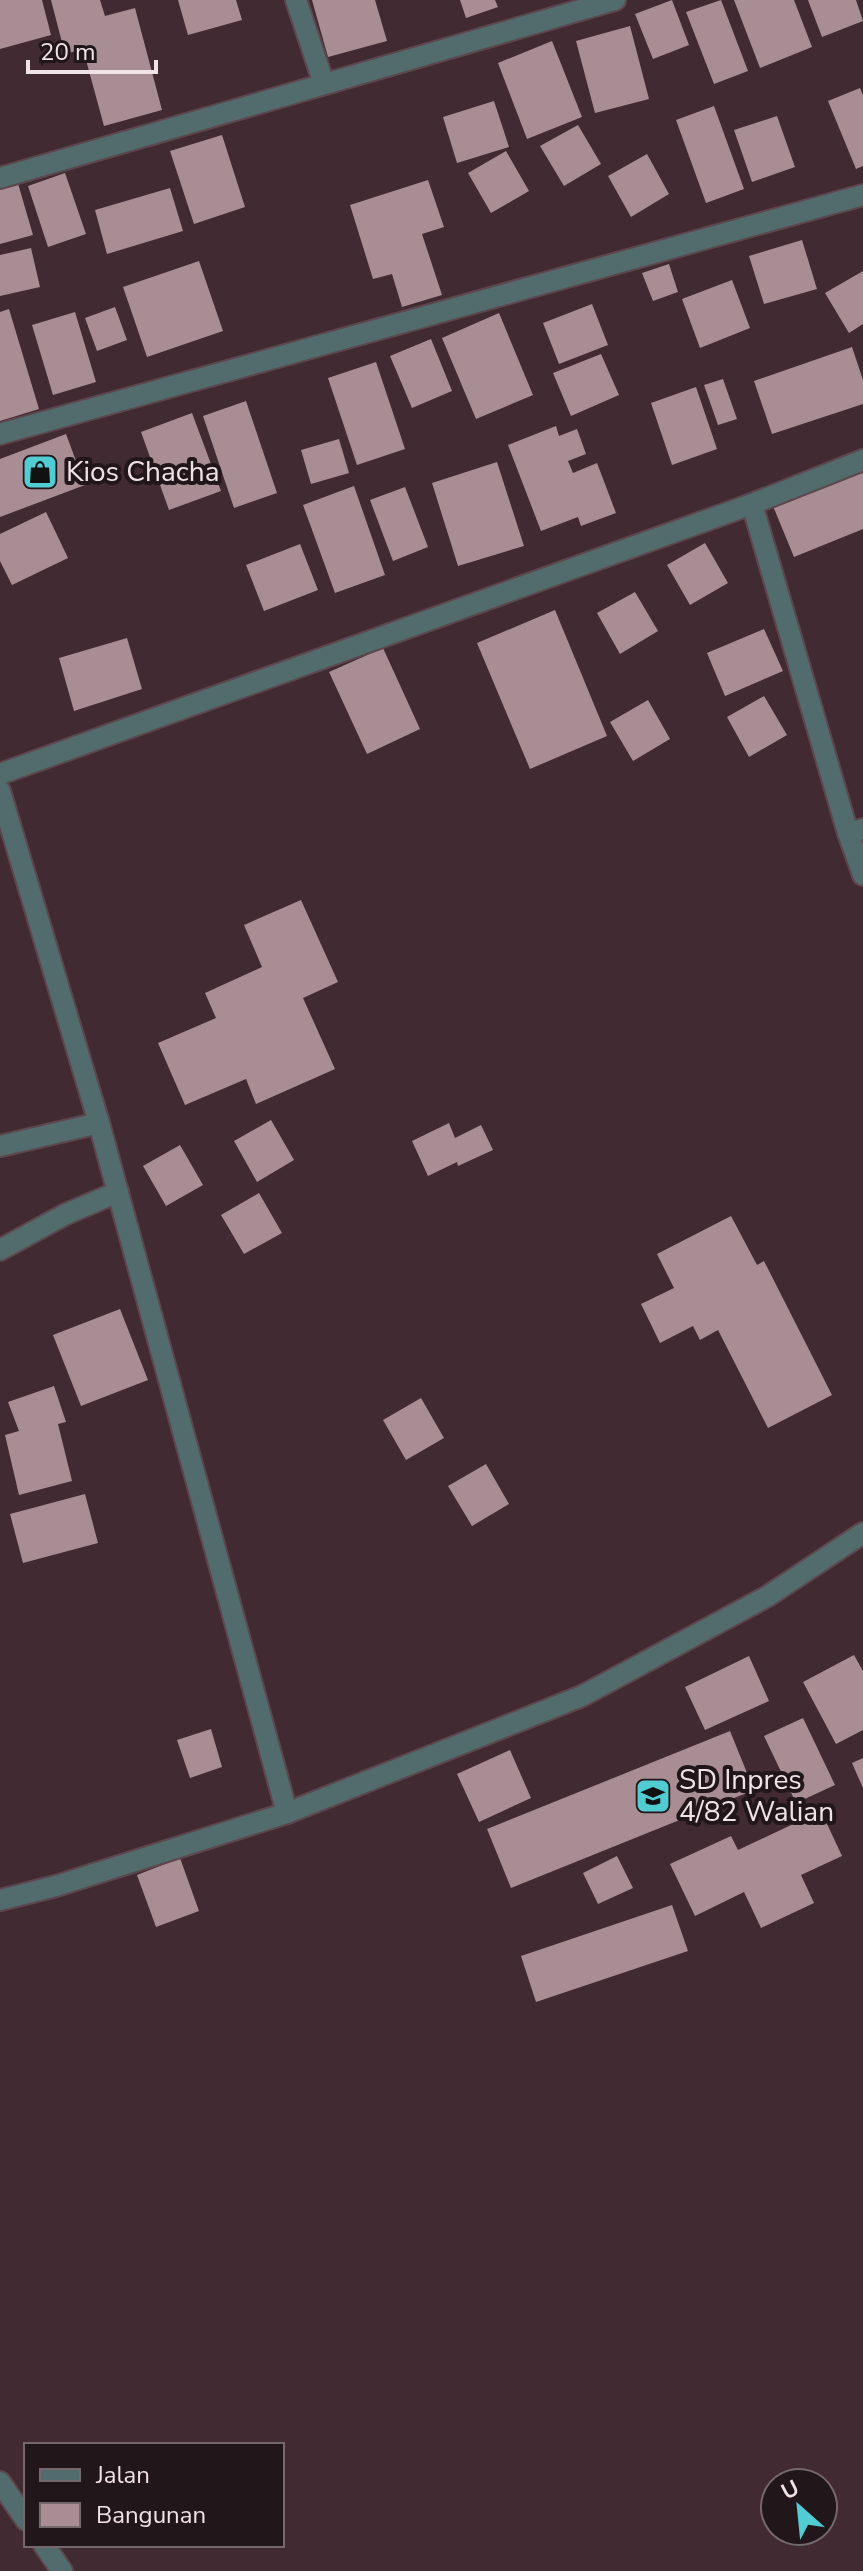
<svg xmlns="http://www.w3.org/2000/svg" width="863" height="2571" viewBox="0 0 863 2571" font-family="'Nunito Sans',sans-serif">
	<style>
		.building { fill: #a98d95 }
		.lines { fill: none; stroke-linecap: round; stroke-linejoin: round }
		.lane-casing { stroke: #5d474f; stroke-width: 24 }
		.street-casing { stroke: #5d474f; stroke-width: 24 }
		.lane { stroke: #526b6d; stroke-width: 20 }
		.street { stroke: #526b6d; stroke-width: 20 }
		.labels { text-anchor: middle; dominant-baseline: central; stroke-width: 8; stroke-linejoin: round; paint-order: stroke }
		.poi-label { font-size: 28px; fill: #f1e2e7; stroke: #21161a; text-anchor: start }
	</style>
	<rect width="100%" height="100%" fill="#412a32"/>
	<!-- building -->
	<g class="building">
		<polygon points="0,0 42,0 51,35 0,49"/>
		<polygon points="51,0 100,0 105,16 135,8 162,110 104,126 83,49 65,54"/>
		<polygon points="178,0 236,0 242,20 188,35"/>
		<polygon points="312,0 375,0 387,41 328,57"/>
		<polygon points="460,0 495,0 498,7 466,18"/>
		<polygon points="672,0 689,45 653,59 635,14"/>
		<polygon points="721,0 748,71 714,84 686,12"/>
		<polygon points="734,0 794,0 812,47 760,68"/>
		<polygon points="808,0 856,0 863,21 822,37"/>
		<polygon points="630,26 649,99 595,113 576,41"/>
		<polygon points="552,41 582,117 527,139 498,63"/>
		<polygon points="860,88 863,95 863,166 856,169 828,101"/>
		<polygon points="494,101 509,147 457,163 443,117"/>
		<polygon points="714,106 744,189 706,203 676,120"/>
		<polygon points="777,116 795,167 752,182 734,130"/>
		<polygon points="578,125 601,164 564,186 540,146"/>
		<polygon points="222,135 245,207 194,224 170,151"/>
		<polygon points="506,151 529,191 491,213 468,173"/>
		<polygon points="647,154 669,194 631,217 608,176"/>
		<polygon points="65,173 86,234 48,247 28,186"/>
		<polygon points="17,180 33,235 0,244 0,185"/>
		<polygon points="428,180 444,227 422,234 442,295 402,307 392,274 373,279 350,205"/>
		<polygon points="170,188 183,231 107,254 95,210"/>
		<polygon points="802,240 817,289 764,304 749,256"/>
		<polygon points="31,248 40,287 0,296 0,255"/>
		<polygon points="199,261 223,331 147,357 123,287"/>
		<polygon points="669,264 678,292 653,301 642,273"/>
		<polygon points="863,271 863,324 849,333 825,293"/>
		<polygon points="732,280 750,328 700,348 682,299"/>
		<polygon points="592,304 608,345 559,364 543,323"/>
		<polygon points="115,307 127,340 97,351 85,318"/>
		<polygon points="9,309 39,409 0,421 0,312"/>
		<polygon points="75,312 96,382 53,395 32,325"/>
		<polygon points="499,313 533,395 476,419 442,338"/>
		<polygon points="431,339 452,391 412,408 390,356"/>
		<polygon points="852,347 863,380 863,404 772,434 754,381"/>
		<polygon points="601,354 619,395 571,416 553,373"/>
		<polygon points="376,362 405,449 357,465 328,378"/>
		<polygon points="723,379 737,419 718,425 704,385"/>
		<polygon points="696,387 717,449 672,465 651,403"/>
		<polygon points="246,401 277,493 234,508 203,416"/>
		<polygon points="192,413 221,491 169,510 141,432"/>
		<polygon points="556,426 559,436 577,429 586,454 568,461 573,473 597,463 616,513 581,526 578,517 541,531 508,445"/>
		<polygon points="66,434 85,485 0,517 0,459"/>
		<polygon points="339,439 349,473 311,484 301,450"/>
		<polygon points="497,462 524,546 458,566 432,483"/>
		<polygon points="863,470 863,529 794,557 773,506"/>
		<polygon points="354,486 385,575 335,593 303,505"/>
		<polygon points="405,487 428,547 393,561 370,500"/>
		<polygon points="46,512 68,558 12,585 0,561 0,534"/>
		<polygon points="705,543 728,583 690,605 667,565"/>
		<polygon points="300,544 318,590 264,611 246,565"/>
		<polygon points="635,592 658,631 620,654 597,613"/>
		<polygon points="555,610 607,736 530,769 477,643"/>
		<polygon points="764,629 783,671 725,696 707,653"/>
		<polygon points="127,638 142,689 74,711 59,658"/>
		<polygon points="383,648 420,729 367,754 329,672"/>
		<polygon points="764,696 787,735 749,757 727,717"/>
		<polygon points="648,700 670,739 633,761 610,722"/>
		<polygon points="301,900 338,982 303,998 335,1069 256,1104 246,1079 185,1105 158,1043 216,1018 205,993 262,967 244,925"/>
		<polygon points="271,1120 294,1160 257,1182 234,1141"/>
		<polygon points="449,1123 455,1138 481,1125 493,1150 458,1166 457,1162 428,1176 412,1141"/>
		<polygon points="180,1145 203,1185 166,1206 143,1166"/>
		<polygon points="259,1193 282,1233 244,1254 221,1215"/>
		<polygon points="731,1216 757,1265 764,1261 832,1395 768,1428 718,1330 700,1340 693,1326 660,1343 641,1304 674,1288 657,1254"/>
		<polygon points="120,1309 148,1380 81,1406 53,1335"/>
		<polygon points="54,1386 66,1422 58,1424 72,1481 19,1495 5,1435 19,1431 8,1402"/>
		<polygon points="421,1398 444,1438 406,1460 383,1420"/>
		<polygon points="486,1464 509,1504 472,1526 448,1486"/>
		<polygon points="85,1494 98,1543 23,1563 10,1514"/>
		<polygon points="854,1655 863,1671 863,1730 836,1744 803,1682"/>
		<polygon points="749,1656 769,1701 705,1730 685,1687"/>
		<polygon points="803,1718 835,1785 796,1803 764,1736"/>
		<polygon points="211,1729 222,1767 190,1778 177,1740"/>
		<polygon points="730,1731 754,1790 511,1888 487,1829"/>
		<polygon points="510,1750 531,1798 479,1822 457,1774"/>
		<polygon points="863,1758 863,1788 852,1763"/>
		<polygon points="821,1811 842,1856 801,1875 814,1903 761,1928 744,1892 695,1916 670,1864 731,1836 738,1850"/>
		<polygon points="617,1856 633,1888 598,1904 583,1873"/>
		<polygon points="180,1858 199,1911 156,1927 137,1875"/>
		<polygon points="672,1905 688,1951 536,2002 521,1956"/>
	</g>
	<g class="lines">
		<defs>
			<polyline id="lane" points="0,1146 99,1123"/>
			<g id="street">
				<polyline points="296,0 324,84"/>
				<polyline points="0,178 615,0"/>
				<polyline points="0,434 863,195"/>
				<polyline points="752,504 848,833"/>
				<polyline points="0,774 752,504 863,460"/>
				<polyline points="0,791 99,1123 287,1813"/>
				<polyline points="863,829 848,833 863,875"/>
				<polyline points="0,1250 66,1214 118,1192"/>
				<polyline points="0,1900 56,1886 287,1813 582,1696 768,1596 863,1533"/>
				<polyline points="0,2482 26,2520"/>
				<polyline points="44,2545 62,2571"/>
			</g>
		</defs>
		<!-- lane casing -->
		<use href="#lane" class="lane-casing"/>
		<!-- street casing -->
		<use href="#street" class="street-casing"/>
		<!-- lane -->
		<use href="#lane" class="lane"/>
		<!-- street -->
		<use href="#street" class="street"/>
	</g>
	<!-- icons -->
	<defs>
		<symbol id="shop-square" viewBox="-11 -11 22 22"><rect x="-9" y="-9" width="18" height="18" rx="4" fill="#51ccd3" stroke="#21161a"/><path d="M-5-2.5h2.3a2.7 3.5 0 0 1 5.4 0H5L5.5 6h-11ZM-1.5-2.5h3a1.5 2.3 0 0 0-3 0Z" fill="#111"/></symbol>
		<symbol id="school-square" viewBox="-11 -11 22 22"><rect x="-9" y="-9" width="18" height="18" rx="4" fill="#51ccd3" stroke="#21161a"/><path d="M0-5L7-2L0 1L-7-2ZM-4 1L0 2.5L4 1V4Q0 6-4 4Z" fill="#111"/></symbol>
	</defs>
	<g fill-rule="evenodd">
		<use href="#shop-square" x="20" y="452" width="40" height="40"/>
		<use href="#school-square" x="633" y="1776" width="40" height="40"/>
	</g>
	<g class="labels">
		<!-- poi labels -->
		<g class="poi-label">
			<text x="66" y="472">Kios Chacha</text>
			<text x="679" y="1780">SD Inpres<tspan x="679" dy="32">4/82 Walian</tspan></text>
		</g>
	</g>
	<!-- legend -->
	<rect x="24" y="2443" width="260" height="104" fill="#21161a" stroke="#74686c" stroke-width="2"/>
	<rect x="40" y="2469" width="40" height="12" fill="#526b6d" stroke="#74686c" stroke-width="2"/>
	<text x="96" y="2483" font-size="24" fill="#f1e2e7">Jalan</text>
	<rect x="40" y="2503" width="40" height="24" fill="#a98d95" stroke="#74686c" stroke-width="2"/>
	<text x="96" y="2523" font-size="24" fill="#f1e2e7">Bangunan</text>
	<!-- north arrow -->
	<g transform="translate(799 2507) rotate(333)"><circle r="38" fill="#21161a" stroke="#74686c" stroke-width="2"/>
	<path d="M0-6L14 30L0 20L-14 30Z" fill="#51ccd3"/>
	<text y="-12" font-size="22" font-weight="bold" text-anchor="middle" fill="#f1e2e7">U</text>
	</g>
	<!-- scale -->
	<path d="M28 60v12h128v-12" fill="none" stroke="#f1e2e7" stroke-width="4"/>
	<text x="40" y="60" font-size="24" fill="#f1e2e7" stroke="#21161a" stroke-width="6" paint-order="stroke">20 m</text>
</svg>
